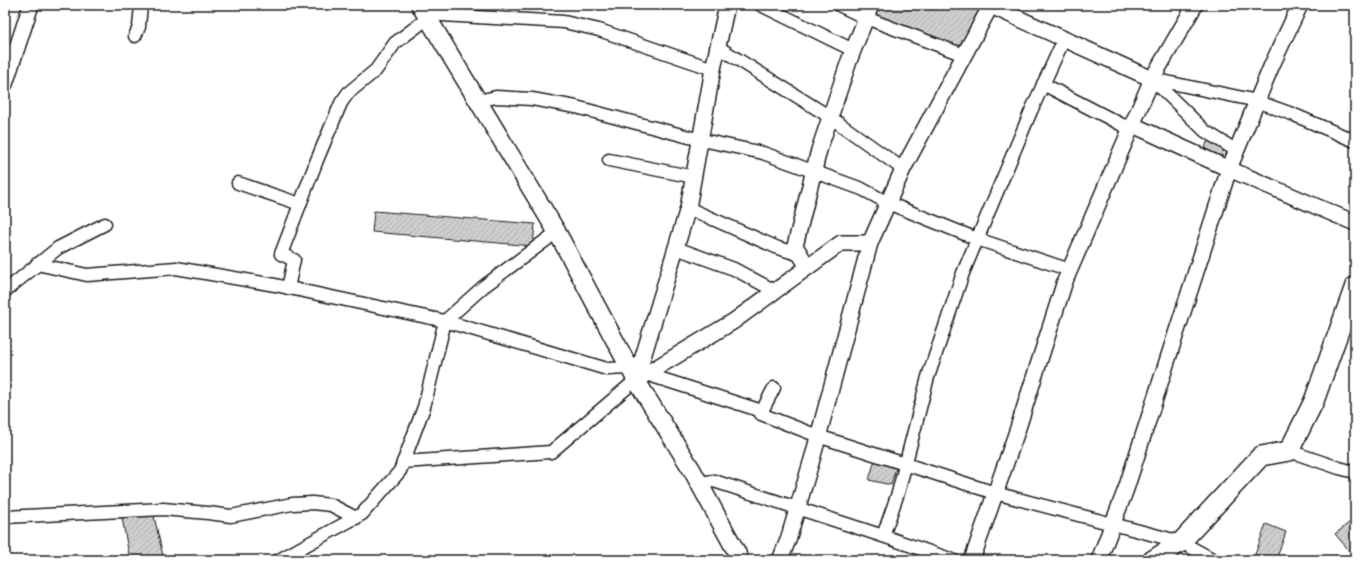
<svg xmlns="http://www.w3.org/2000/svg" width="1360" height="565" viewBox="0 0 1360 565" font-family="Dekko,sans-serif">
	<style>
		.building { fill: url(#building-hatch); stroke: #1c1c1c }
		.lines { fill: none; stroke-linecap: round; stroke-linejoin: round }
		.minor-casing { stroke: #1c1c1c; stroke-width: 15 }
		.tertiary-casing { stroke: #1c1c1c; stroke-width: 18 }
		.secondary-casing { stroke: #1c1c1c; stroke-width: 20 }
		.primary-casing { stroke: #1c1c1c; stroke-width: 22 }
		.minor { stroke: #fff; stroke-width: 12 }
		.tertiary { stroke: #fff; stroke-width: 15 }
		.secondary { stroke: #fff; stroke-width: 17 }
		.primary { stroke: #fff; stroke-width: 19 }
	</style>
	<defs>
		<pattern id="building-hatch" width="6" height="6" patternUnits="userSpaceOnUse"><rect width="6" height="6" fill="#cecece"/><path d="M-1 1l2-2M0 6l6-6M5 7l2-2" fill="none" stroke="#b0b0b0"/></pattern>
	</defs>
	<rect width="100%" height="100%" fill="#fff"/>
	<filter id="ink" filterUnits="userSpaceOnUse"><feTurbulence type="fractalNoise" baseFrequency=".025" numOctaves="2"/><feDisplacementMap in="SourceGraphic" scale="8" xChannelSelector="R" yChannelSelector="G"/><feConvolveMatrix kernelMatrix="1 2 1 2 8 2 1 2 1" color-interpolation-filters="sRGB"/></filter>
	<g filter="url(#ink)">
		<!-- building -->
		<g class="building">
			<polygon points="876,5 967,5 987,14 964,55 870,15"/>
			<polygon points="1216,141 1222,145 1223,152 1221,158 1207,157 1205,149 1207,142"/>
			<polygon points="374,211 535,224 533,246 372,232"/>
			<polygon points="876,456 897,464 891,485 869,480"/>
			<polygon points="153,512 164,560 130,560 122,518"/>
			<polygon points="1355,518 1355,552 1352,554 1335,534"/>
			<polygon points="1266,524 1286,532 1276,560 1253,560"/>
		</g>
		<g class="lines">
			<defs>
				<g id="minor">
					<polyline points="761,5 853,50"/>
					<polyline points="839,5 866,18 964,55"/>
					<polyline points="425,14 564,22 599,30 713,69"/>
					<polyline points="135,36 139,27 141,5"/>
					<polyline points="718,47 830,117 903,169"/>
					<polyline points="1043,84 1130,129"/>
					<polyline points="478,101 496,97 532,99 576,107 693,138 763,153 862,189 888,203 977,239 1070,270"/>
					<polyline points="1237,151 1205,131 1152,79 1253,100 1292,114 1355,141"/>
					<polyline points="609,160 694,177"/>
					<polyline points="238,183 300,204"/>
					<polyline points="688,208 778,248 801,255"/>
					<polyline points="676,248 734,269 775,291"/>
					<polyline points="37,264 87,275 176,268 275,285 445,321 607,369 629,368"/>
					<polyline points="288,288 294,260 281,254 317,160 341,103 348,93 376,70 395,43 428,18"/>
					<polyline points="5,291 58,248 105,224"/>
					<polyline points="646,374 762,411 774,388"/>
					<polyline points="761,414 818,436 995,493 1181,542 1214,560"/>
					<polyline points="1289,451 1339,468 1355,472"/>
					<polyline points="403,462 551,452 636,380"/>
					<polyline points="699,483 714,481 880,535 953,560"/>
					<polyline points="5,517 163,509 208,513 231,516 292,504 312,503 331,505 356,518"/>
					<polyline points="883,536 898,493 928,377 963,273 1031,111 1064,39"/>
					<polyline points="279,560 362,514 400,471 424,407 445,321 483,287 557,232"/>
				</g>
				<g id="tertiary">
					<polyline points="989,5 1152,79"/>
					<polyline points="5,84 31,5"/>
					<polyline points="1133,125 1229,169 1355,223"/>
					<polyline points="808,267 795,246 819,150 849,61 871,5"/>
					<polyline points="636,380 734,321 841,243 870,243 903,169 991,5"/>
					<polyline points="636,380 688,208 713,69 727,5"/>
					<polyline points="780,560 788,540 813,456 870,243"/>
					<polyline points="972,560 1017,431 1065,281 1152,79 1195,5"/>
					<polyline points="1099,560 1126,489 1229,169 1271,67 1300,5"/>
				</g>
				<polyline id="secondary" points="420,5 557,232 636,380 692,470 737,553 739,560"/>
				<polyline id="primary" points="1153,560 1181,542 1261,456 1289,451 1314,401 1355,286"/>
			</defs>
			<!-- minor casing -->
			<use href="#minor" class="minor-casing"/>
			<!-- tertiary casing -->
			<use href="#tertiary" class="tertiary-casing"/>
			<!-- secondary casing -->
			<use href="#secondary" class="secondary-casing"/>
			<!-- primary casing -->
			<use href="#primary" class="primary-casing"/>
			<!-- minor -->
			<use href="#minor" class="minor"/>
			<!-- tertiary -->
			<use href="#tertiary" class="tertiary"/>
			<!-- secondary -->
			<use href="#secondary" class="secondary"/>
			<!-- primary -->
			<use href="#primary" class="primary"/>
		</g>
	</g>
	<!-- margin -->
	<rect width="1360" height="565" fill="none" stroke="#fff" stroke-width="20"/>
	<rect x="10" y="10" width="1340" height="545" fill="none" stroke="#1c1c1c" stroke-width="1.5" filter="url(#ink)"/>
</svg>
